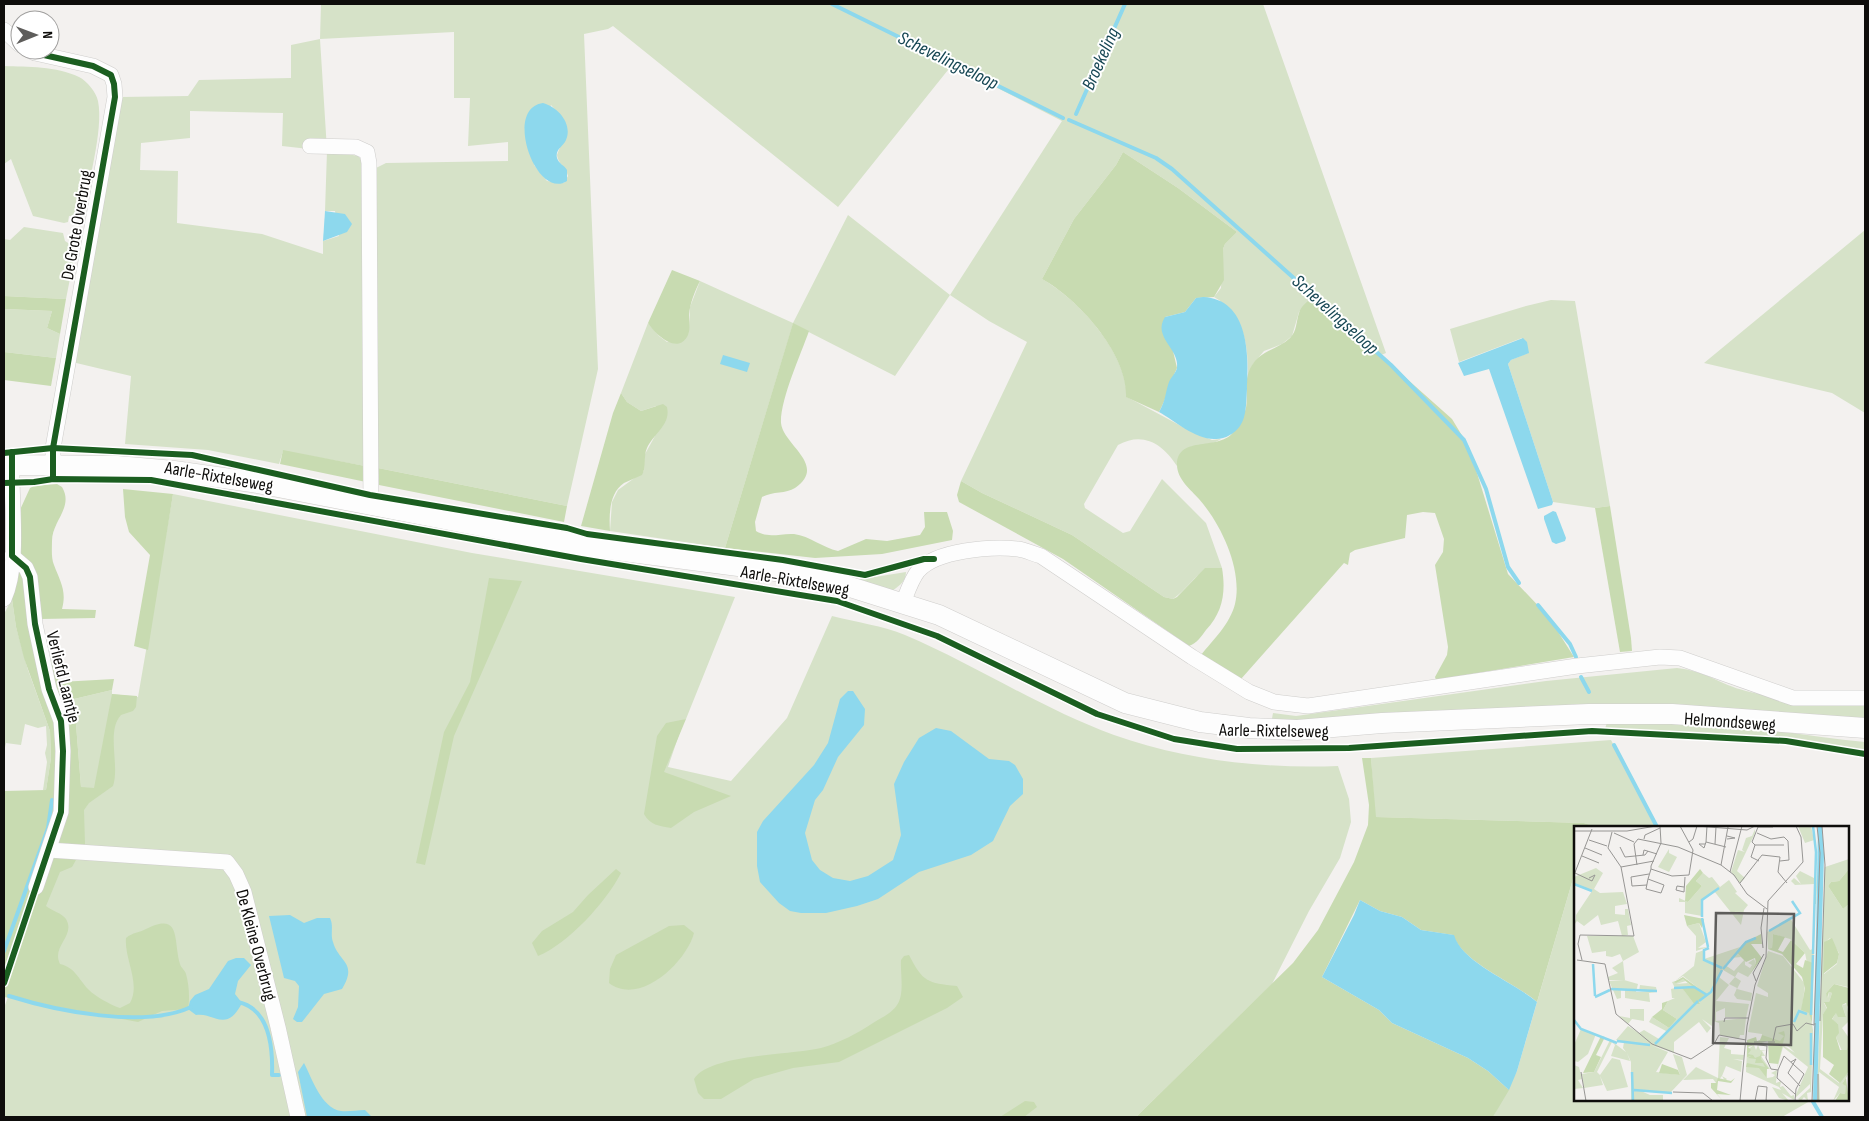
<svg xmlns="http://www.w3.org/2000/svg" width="1869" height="1121" viewBox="0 0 1869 1121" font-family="'Sofia Sans Condensed',sans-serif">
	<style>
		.green { fill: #d6e2c8; fill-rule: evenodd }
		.forest { fill: #c8dbb1 }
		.water { fill: #8dd8ed }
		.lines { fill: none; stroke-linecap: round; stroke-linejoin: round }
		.stream { stroke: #8dd8ed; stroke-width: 4 }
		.street-casing { stroke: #cfcecc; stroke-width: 16 }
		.secondary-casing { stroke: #cfcecc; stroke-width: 21 }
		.street { stroke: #fdfdfd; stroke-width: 15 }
		.secondary { stroke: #fdfdfd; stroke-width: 20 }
		.cycleway-casing { stroke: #fff; stroke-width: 9 }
		.cycleway { stroke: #1b5e20; stroke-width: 6 }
		.labels { text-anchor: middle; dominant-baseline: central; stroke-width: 4; stroke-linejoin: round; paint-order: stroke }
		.street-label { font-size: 18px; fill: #0e0d0b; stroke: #fff }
		.water-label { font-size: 19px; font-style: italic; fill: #174754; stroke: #fff }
		.inset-river { fill: none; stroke: #8dd8ed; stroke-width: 2.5 }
		.inset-road { fill: none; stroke: #979694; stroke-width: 1 }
		.view { fill: #5e5d5b; fill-opacity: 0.15; stroke: #5e5d5b; stroke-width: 2.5 }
		.inset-edge { fill: none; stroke: #0e0d0b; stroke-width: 2.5 }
	</style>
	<rect width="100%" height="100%" fill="#f3f1ef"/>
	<!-- green -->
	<g class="green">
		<path d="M321 4H1263L1386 353 1381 355 1314 297 1299 312 1292 336 1282 344 1264 351 1253 364 1248 375C1248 343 1244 314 1214 297L1221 288 1223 249 1225 244 1237 232 1178 188 1123 152 1116 165 1074 219 1042 279C1079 300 1127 353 1127 397L1183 427 1212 440 1221 439C1203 451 1184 437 1177 466 1163 444 1143 431 1118 445L1084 504 1085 508 1123 533 1130 531 1162 479 1206 523 1222 568C1196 567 1192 586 1173 599L1164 597 1072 535 982 493 961 481 1027 342 989 321 950 295 895 376 793 324 725 548 610 531 612 502 618 490 644 471 645 454 655 436 656 406 641 411 627 402 621 393 648 323 659 336 667 342 689 333 690 307 700 281 793 323 848 215 950 295 1062 121 952 65 838 207 613 26 608 29 584 34 598 369 567 506 378 468 374 169 386 163 508 161V142L468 146 470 98H454V32L320 39 327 150 358 156 362 160 365 466 283 451 279 464 208 450 125 444 131 376 72 362 121 97 188 96 199 80 291 78V45L320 39ZM551 105 564 120 560 147 557 155C558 164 566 167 568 176L564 183 547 181 534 165ZM190 111 283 113 282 146 327 151 325 211H335L339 236 323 241V254L262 234 177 223 178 171 140 170 141 143 190 138Z"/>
		<path d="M4 66C28 67 56 66 79 77 87 81 96 92 98 101 104 130 87 187 82 218L69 216 68 222 64 223 33 216 11 159 4 164Z"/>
		<polygon points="24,227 63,233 65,241 76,248 66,299 4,296 4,239 10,240"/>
		<polygon points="1865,230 1865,413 1832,393 1704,363"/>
		<polygon points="1551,300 1575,301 1610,506 1595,508 1553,502 1508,364 1511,360 1528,353 1522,338 1459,362 1450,329 1526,306"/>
		<polygon points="4,309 52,311 47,328 60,334 56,358 4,352"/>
		<path d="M173 494 472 553 735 597 686 719 684 720 668 767 731 781 787 718 832 616C856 622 883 626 905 635 976 665 1042 709 1114 735 1185 760 1263 769 1338 766L1349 799 1351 822 1340 858 1309 911 1272 984 1136 1117H4V1008L81 787 74 699 112 690V694L138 697Z"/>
		<path d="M906 572C906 582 898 587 889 593L850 581Z"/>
		<polygon points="12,599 16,627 28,670 50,731 51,758 46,790 43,790 47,762 45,753 47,745 46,726 38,728 25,724 21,745 6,743 4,752 4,614"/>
		<path d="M1677 668C1706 671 1719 684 1746 691 1784 701 1826 701 1865 705V720L1271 724 1273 713 1296 716 1546 681Z"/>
		<path d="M1607 722C1658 721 1712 722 1763 729 1797 733 1831 739 1865 742V751C1778 739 1693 730 1605 729Z"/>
		<polygon points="1611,740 1656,827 1589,827 1589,825 1584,823 1375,817 1371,758"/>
		<polygon points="1575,872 1575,1100 1810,1101 1782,1117 1493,1117 1517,1071"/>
	</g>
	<!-- forest -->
	<g class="forest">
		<path d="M1123 152 1178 188 1237 232 1225 244 1223 249 1224 280 1214 297 1196 298 1185 312 1165 317 1177 368C1170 383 1167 397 1159 412L1126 397C1128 354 1078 299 1042 279L1074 219 1116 165Z"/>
		<path d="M672 270 700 281C695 291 690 303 689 315 689 321 691 329 688 335 678 356 655 334 648 323Z"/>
		<polygon points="4,296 66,299 60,334 47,328 52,311 4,309"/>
		<path d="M1314 296 1452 419 1469 447 1508 574 1548 616 1574 657 1436 680 1435 677 1447 655 1448 647 1435 565 1443 552 1444 539 1435 513 1423 512 1407 515 1405 538 1355 550 1350 553 1348 565 1344 563 1241 679 1201 655C1213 640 1230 624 1235 604 1243 570 1221 524 1199 499 1191 490 1177 479 1177 465 1177 434 1221 452 1234 431 1238 425 1244 415 1246 408 1248 397 1245 384 1248 374 1256 350 1275 352 1290 338 1297 331 1296 322 1299 313 1301 306 1308 301 1314 296Z"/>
		<path d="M793 323 809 331C801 354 780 400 781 423 783 445 828 465 795 488 786 494 773 491 762 497L755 522 756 531C769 539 780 533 794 534 810 536 823 548 838 551L866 539 887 541 920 535 925 527 924 512H947L953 531 952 540 882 554 815 558 725 548Z"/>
		<polygon points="4,352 56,358 51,386 4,380"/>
		<path d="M621 393 627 402 641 411 663 404 667 407C671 425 654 433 647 448 643 456 647 467 642 475 636 478 630 480 624 483 609 493 609 515 610 531L581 526 613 413Z"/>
		<polygon points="283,450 365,466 366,482 280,464"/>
		<polygon points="378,468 567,506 564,522 379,485"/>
		<path d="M961 481 982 493 1072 535 1164 597 1173 599 1177 597 1205 568H1222C1226 592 1223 612 1206 630 1201 637 1197 643 1189 646L1063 559 959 502 957 495Z"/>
		<path d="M57 484 62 487C74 507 52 521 52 541 52 548 51 558 54 565 60 581 67 591 62 609L96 610 95 618 41 619 55 675 60 682 114 679 112 690 74 699 81 787 94 788 112 694 137 696 136 707 133 711 121 715C106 731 120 766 113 786L89 803 84 810 85 844 72 867 60 872 46 906C52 911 62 913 66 919 76 936 51 946 60 964 76 968 78 979 89 990 96 997 111 1005 120 1008L130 1003C141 983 124 959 126 938 133 932 139 933 146 929 182 911 173 941 180 964 181 968 185 970 186 974 189 984 190 999 188 1009L162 1011 138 1022 4 997V791L46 790 51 758 50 731 24 658 16 627 12 599 19 512 30 488 34 486Z"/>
		<polygon points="123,489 173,494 148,650 134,646 150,555 129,532 125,517"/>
		<polygon points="1610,506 1631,638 1632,651 1620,652 1595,508"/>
		<polygon points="489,578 522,581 454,736 425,865 416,863 444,732 470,682"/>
		<path d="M686 719 664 772 731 796 694 812 671 828C659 826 650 825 644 814L657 736 666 723Z"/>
		<path d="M1362 758H1371L1376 817 1584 823 1590 825 1589 827H1575V872L1537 1002C1514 982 1463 963 1453 935L1421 930 1402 917 1380 911 1360 900 1322 977 1379 1010 1392 1023 1468 1058 1488 1071 1509 1090 1493 1117H1136L1293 963 1318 930 1354 862 1368 825 1369 805Z"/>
		<path d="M616 869 621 873C606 902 568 944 538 956L532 943 542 931 573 912 588 895Z"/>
		<path d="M684 925 694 933C687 961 640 1007 609 983L610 969 616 955 669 926Z"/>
		<path d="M909 955C923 982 927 983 957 986L963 997 947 1008 839 1062 793 1068 754 1079 721 1099H704L698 1093 694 1079C709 1054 793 1055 821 1048 839 1043 858 1033 873 1023 881 1018 892 1013 897 1005 905 994 900 972 901 960L904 956Z"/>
		<polygon points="1025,1101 1034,1102 1037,1107 1024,1117 1000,1117"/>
	</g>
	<!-- water -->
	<g class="water">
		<path d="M543 103C558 107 573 124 566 140 563 147 555 149 557 158 559 164 564 165 567 170V181C536 201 503 108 543 103Z"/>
		<polygon points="325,211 345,214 352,224 347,232 323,241"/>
		<path d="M1203 297C1249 299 1249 355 1247 389 1246 401 1247 416 1240 426 1234 434 1224 440 1214 439 1195 439 1175 421 1159 412 1166 400 1165 393 1169 382 1171 377 1176 373 1177 368 1180 349 1152 337 1165 317L1185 312 1196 298Z"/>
		<polygon points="1523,338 1527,342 1529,353 1511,360 1508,364 1553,502 1552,505 1538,509 1489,369 1464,376 1458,363"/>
		<polygon points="723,355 750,363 747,372 720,364"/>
		<polygon points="1553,511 1556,512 1566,538 1565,541 1556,544 1552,542 1544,519 1544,516"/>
		<polygon points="848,691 853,691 865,709 864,725 838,757 823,790 815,800 805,833 812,860 820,870 833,878 850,881 868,876 893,860 901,835 894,784 904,762 919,738 936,728 951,731 989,759 1009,761 1015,765 1023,779 1023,794 1010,806 993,841 971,855 919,872 878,899 857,906 826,913 801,913 790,911 779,903 760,882 757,866 757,832 763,821 814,765 828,743 840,699"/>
		<path d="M1360 900 1380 911 1402 917 1421 930 1454 935C1462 963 1514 982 1537 1002L1517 1071 1509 1090 1488 1071 1468 1058 1392 1023 1379 1010 1322 977 1354 915Z"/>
		<path d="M290 915 304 923 317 918H330C334 926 330 934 333 942 339 963 358 962 342 989L324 994 302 1022H297L293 1019 298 1007 299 986 295 981 284 978 269 916Z"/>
		<path d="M236 958H244L251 965 238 981 235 994 242 1003C226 1034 214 1012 196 1015L188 1009 190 1001 195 995 209 989 228 961Z"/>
		<path d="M304 1063C312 1078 321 1108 341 1111 348 1112 357 1110 365 1110L372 1117H307L298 1072Z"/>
	</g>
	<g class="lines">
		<!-- stream -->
		<g class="stream">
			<polyline points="832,4 1063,118"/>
			<polyline points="1076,114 1125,4"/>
			<polyline points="1069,120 1156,158 1172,169 1391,365 1464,440 1486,489 1508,567 1519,583"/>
			<polyline points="1538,605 1570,644 1576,657"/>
			<polyline points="1581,677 1589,692"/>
			<polyline points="1614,745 1657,827"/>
			<polyline points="4,951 48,828 52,800"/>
			<path d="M9 996C57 1011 144 1029 191 1007"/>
			<path d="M238 1002C270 1009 273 1047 272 1075H279"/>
			<polyline points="1812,1100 1822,1117"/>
		</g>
		<defs>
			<g id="street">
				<polyline points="4,30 20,45"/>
				<polyline points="29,50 35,53 93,66 111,75 114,84 115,97 53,448 53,467"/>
				<polyline points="310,146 356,147 367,152 369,163 371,507"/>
				<polyline points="12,556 26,568 30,577 35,624 49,689 61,721 63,751 61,812 36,887"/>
				<path d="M4 599C20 563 11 505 12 465"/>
				<path d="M903 603C907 593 911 580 918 571 936 550 992 546 1018 549 1026 550 1033 554 1041 556L1192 657 1249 692 1274 702 1308 706 1577 666 1660 657 1680 658 1793 698H1865"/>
				<polyline points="49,850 227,862 236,874 244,892 278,1027 298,1117"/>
			</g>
			<polyline id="secondary" points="4,465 117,466 174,471 252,482 585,546 783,572 847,586 939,615 1125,703 1200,722 1249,728 1297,730 1382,723 1589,714 1672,714 1865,728"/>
		</defs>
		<!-- street casing -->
		<use href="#street" class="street-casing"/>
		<!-- secondary casing -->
		<use href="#secondary" class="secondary-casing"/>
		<!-- street -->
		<use href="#street" class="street"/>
		<!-- secondary -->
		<use href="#secondary" class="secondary"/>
		<defs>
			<g id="cycleway">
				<polyline points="29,50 35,53 93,66 111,75 114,84 115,97 53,448 53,479"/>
				<polyline points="4,453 53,448 192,455 370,495 567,528 587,534 783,560 865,575 924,559 934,559"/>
				<polyline points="4,483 34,482 53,479 151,480 581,559 837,601 937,636 1097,714 1174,739 1237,749 1349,748 1592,731 1786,741 1865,754"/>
				<polyline points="4,983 61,812 63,751 61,721 49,689 35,624 30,577 26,568 12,556 12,452"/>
			</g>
		</defs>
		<!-- cycleway casing -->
		<use href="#cycleway" class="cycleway-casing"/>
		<!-- cycleway -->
		<use href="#cycleway" class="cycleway"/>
	</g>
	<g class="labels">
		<!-- street labels -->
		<g class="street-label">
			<text transform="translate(77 225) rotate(-80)">De Grote Overbrug</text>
			<text transform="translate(219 477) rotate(10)">Aarle-Rixtelseweg</text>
			<text transform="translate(795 581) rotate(10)">Aarle-Rixtelseweg</text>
			<text transform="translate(63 677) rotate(76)">Verliefd Laantje</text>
			<text transform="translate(1730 722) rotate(4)">Helmondseweg</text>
			<text transform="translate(1274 731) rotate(1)">Aarle-Rixtelseweg</text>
			<text transform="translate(256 945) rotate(75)">De Kleine Overbrug</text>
		</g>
		<!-- water labels -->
		<g class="water-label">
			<text transform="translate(1101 59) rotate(-66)">Broekeling</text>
			<text transform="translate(948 61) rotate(26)">Schevelingseloop</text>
			<text transform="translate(1335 315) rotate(42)">Schevelingseloop</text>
		</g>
	</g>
	<!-- overview -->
	<g transform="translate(1574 826)">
		<rect width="275" height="275" fill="#f3f1ef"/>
		<path d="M224 0H237L240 14 231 17ZM181 3V7L163 45 171 52 166 57 157 46 164 24 171 26 168 24 172 12 178 10ZM95 23V27L103 31 95 46 84 41ZM275 33V43L265 55 257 56 254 60 269 83 275 78V174L274 161 260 158 252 167 254 172 255 166 258 167 255 176 250 177 253 183 249 188 246 243 265 257 271 248 275 247 268 258 273 260 271 268 266 267 259 275 265 261 245 246 246 275H243L251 41ZM256 112 265 127 263 138 250 148V117ZM22 42 29 47 20 63 26 67 49 66 53 78 41 80V88L51 89V83H54L57 99 53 100 54 109 48 110 44 95 27 99 24 89 10 100 3 95 0 99V91L2 95V89L18 65 0 58V51ZM226 45 240 52V88V58L221 59 217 55 220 52 227 58 222 50ZM129 47 135 52 138 51 146 61 155 54 163 66 161 67 174 79 170 84 167 99 140 65 128 74V90L111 87V76H105V72L114 76 128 60 122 55ZM216 92 236 124 239 123V137H233L231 127 216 113 199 108 198 123H194L193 106ZM125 97 132 116 124 122 134 121 122 125V110L113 100ZM13 110H59L65 126 49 135 46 128 38 131 32 130V125L18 127ZM166 121 162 126 167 131 157 132 151 139 160 145 171 133V139L176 142 178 139 174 137 180 133 182 137 174 151 164 146 161 151 167 155 163 163 178 167 177 175 163 173 160 169 163 162 155 158 161 151 149 144 145 151 155 159 142 175 175 178 172 192 151 191V182L142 186V195L172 192 170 209H166L165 213 146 209 145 197 139 195 138 200 128 193 137 202 133 207 125 196 100 216V227L77 219 94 226 82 246 106 249 99 228 108 231 113 249 96 267 67 265 76 269H89V275H57V236L53 227 56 235 37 230 41 219 38 216 23 246 26 249 38 232 46 234 54 261 33 265 26 250 29 259 10 262 8 248 20 246 36 214 52 226 49 222 50 216 42 214 54 200 65 207 70 204 85 213 89 211 92 205 75 196 78 191 95 202 103 193 89 184 94 175 101 172H98L97 163 101 162 98 156 109 153 112 155 102 158 114 157 119 161 109 163 120 178H126L125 175 133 169 109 150 101 155 120 140 122 127 130 124V133ZM194 125 209 130 231 158 228 183 236 187 239 204 237 266 233 267 234 275 230 271 227 275 224 273 236 262V258L220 273 234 241 209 221 203 243 207 218 221 227 215 221 197 213H188V208L174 206 182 167 194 171V167L183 160ZM49 135 51 154H34V151L44 147 38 142ZM50 154 64 158 62 166H75L65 165 66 159 82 161 83 166 75 167 76 176 51 172V164L47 163V172L43 173 35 155ZM273 178 275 195 268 202 275 212 273 224 268 225 262 211 264 198 258 194 262 186 272 191 268 179ZM56 183H70V195L58 193 54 198 45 190 56 192ZM7 203 22 208 14 228 4 236 0 235V219ZM146 211 155 212 150 222 157 224V228L170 229 169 234 159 233 168 235 167 246 152 240 148 250 153 253 151 255 148 250 142 257 139 253 109 254 122 241 144 252ZM180 219 182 224 184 219 186 224 193 225H188L191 230H187L196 243 193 242V252L199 251 201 249 197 247 203 244 202 257 207 255 206 261 209 260 217 270 220 269V274L208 267 215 275 205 272 198 261 207 264 205 261 172 246 173 224ZM0 239 5 241 8 253 4 254 9 262 0 263Z" fill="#d6e2c8" fill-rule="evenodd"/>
		<path d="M126 43 129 47 122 55 128 60 114 76 111 75 112 60ZM275 43V78L269 83 254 60 257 56 265 55ZM243 47 242 78H241L238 197 235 187 227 184 231 162 228 151 208 128 194 123 198 122 199 108 211 111 204 124 209 126 217 114 231 127 222 138 229 142 231 134 239 137 241 75ZM110 89 130 93 128 102 125 97 113 100ZM187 108 188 118H177L188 132 174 151 182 137 181 132 172 136 162 126 170 117ZM258 112 265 128 263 137 249 148V156L250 116ZM109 151 134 169 125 175 126 178H120L108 162 119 161 109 153 102 157 100 156ZM260 158 275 162V183L272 177 268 179 272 191H264L262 187 258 193 264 198 265 207 262 211 266 224H273L275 212V245L266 257 255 248 260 239 249 231V188L253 182 250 176H255L258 167 255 166 253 172 252 167ZM94 175 89 184 103 193 95 202 78 191 88 183V177ZM210 205 211 209 204 238 195 237 194 215 174 221 177 224 174 228 179 229 181 232 186 230 188 225 187 233 195 243H193L192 251 185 242 172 241 173 237 191 241 189 237H181L182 233 174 232 177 230 173 231V214L182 211 183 215 186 214 188 209 206 215 210 210 204 207ZM27 210 31 211 22 229 27 231 20 246 9 247ZM88 238 104 244 106 249 85 247ZM275 247 272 252 275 275H261L266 267 271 268 272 260 268 258ZM144 252 157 255 161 252 157 257 144 255 143 264 157 269 143 268 149 275 137 262V257H142Z" fill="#c8dbb1"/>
		<path d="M244 0H248L250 28 243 275H239Z" fill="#8dd8ed"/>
		<path class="inset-river" d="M0 58 18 65M128 91V74L145 62M128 92 134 121M195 105 226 87 218 75M135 122 130 124V134L148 142M239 128 242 26 239 0M19 138 21 170M149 143 172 116 182 112M100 162 120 161 133 169M37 163 83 165M21 171 36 164M125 175 137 166 148 144M237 189 239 129M0 194 7 203 43 217M220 196 225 185 233 188M43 215 76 219M81 218 124 175M237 239V207M58 246 59 275M60 264 98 267"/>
		<path class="inset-road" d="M0 5H53L82 0M38 6 34 22 47 41M40 7 60 16M183 7 197 13 210 11 214 15 215 34 206 35M70 13 71 9 86 2M153 13 161 12 153 10M15 14 33 20M115 16 119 13 123 0 173 4 181 0M132 16 152 21M131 18H125L130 22 132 16 133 0M141 18 142 1M181 19H210M46 21 51 31 71 29 74 25M11 22 28 29M69 29 70 24 83 28M8 30 25 37M185 35 177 31 181 19 178 16 184 1H199M63 39 60 18 64 13 104 21 147 39 160 49 173 68 193 83M147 39 154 1M47 41 80 35M77 43 98 50 115 49 119 24 106 0M156 46 168 0M1 47 18 55 21 49 15 52M0 49 18 3M74 53 90 59 87 67 72 63 74 53 77 43V40L87 17 86 0M166 57 188 29 206 31 204 46 213 57M73 59 58 60 57 51 75 48M110 61 103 60 102 64 110 66 111 51M6 109 60 110 47 41M6 109 4 118 8 134M189 122 187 102 190 82M3 134 31 138 42 188 78 218 117 233 140 218 145 209 172 214M182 155 179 147 190 128M246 195 251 39 248 0M150 196 151 192H175M240 199 246 27 243 0M199 215 202 201 219 198 223 205 232 197 240 199M180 216H201M172 217 193 220 192 232 197 243 204 244 210 230 230 248 222 263 221 275M217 236 222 233 214 247 226 260M204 244 203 252 221 268M7 246 12 275M99 266 129 267 139 275M166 275 173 200 181 159 192 131 194 75 229 36 227 11 222 0M181 275 184 260 193 261 192 275M238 275 241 197M244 275V248"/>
		<path class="view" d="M142 87 220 88 217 219 139 217Z"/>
		<rect width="275" height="275" class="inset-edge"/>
	</g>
	<!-- border -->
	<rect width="1869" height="1121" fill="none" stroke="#0e0d0b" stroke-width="10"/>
	<!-- north arrow -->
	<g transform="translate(35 35) rotate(89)"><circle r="24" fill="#ffffff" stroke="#9f9e9d"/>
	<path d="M0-4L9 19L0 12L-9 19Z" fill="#5e5d5b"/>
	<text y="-8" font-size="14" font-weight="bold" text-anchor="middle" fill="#0e0d0b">N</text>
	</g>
</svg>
